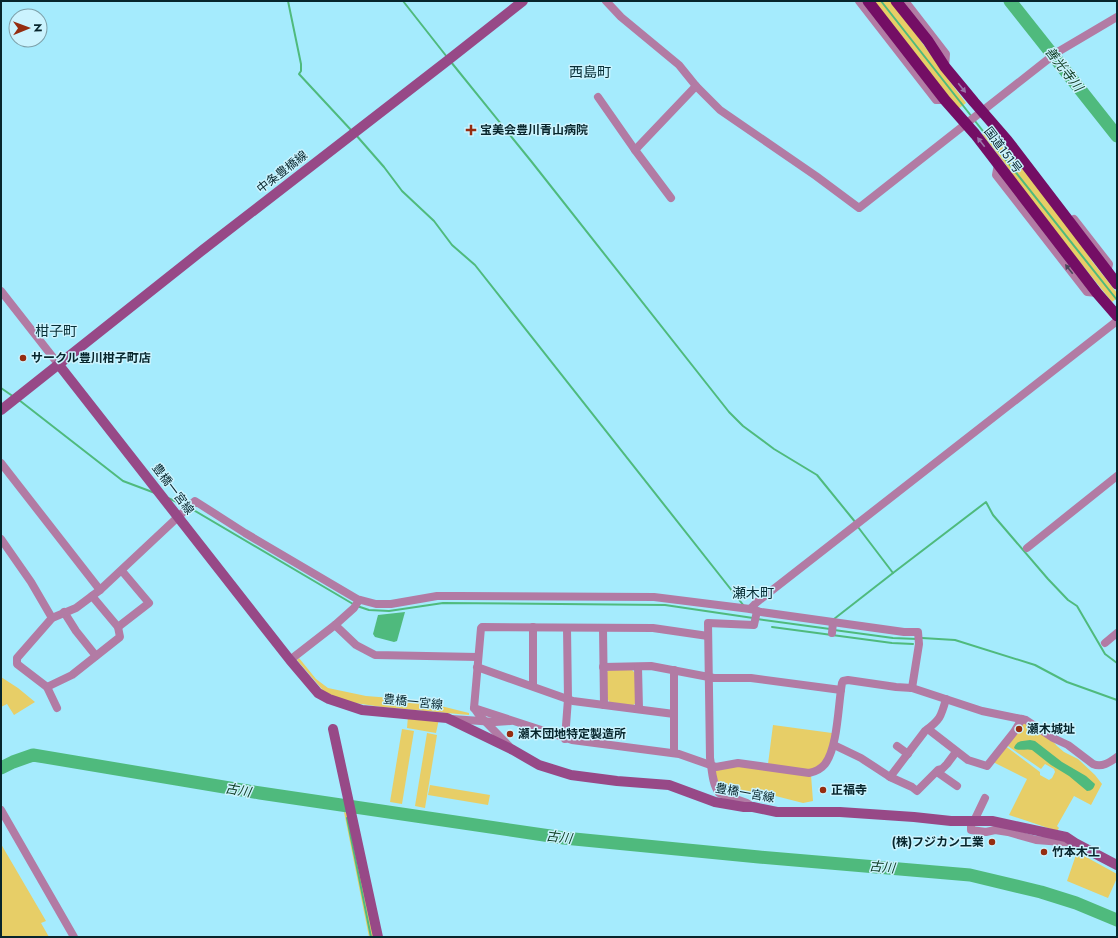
<svg xmlns="http://www.w3.org/2000/svg" width="1118" height="938" viewBox="0 0 1118 938" font-family="Jost,'Noto Sans JP',sans-serif">
	<style>
		.green { fill: #e7ce67 }
		.water { fill: #4fba7d }
		.lines { fill: none; stroke-linecap: round; stroke-linejoin: round }
		.stream { stroke: #4fba7d; stroke-width: 2 }
		.river { stroke: #4fba7d; stroke-width: 13 }
		.minor { stroke: #b27ba4; stroke-width: 8 }
		.secondary { stroke: #974987; stroke-width: 10 }
		.trunk { stroke: #740e65; stroke-width: 11 }
		.oneway { fill: #9b75aa }
		.oneway2 { fill: #4b475c }
		.poi-dot { fill: #952d10; stroke: #cbf3fe; stroke-width: 1.5 }
		.labels { text-anchor: middle; dominant-baseline: central; stroke-width: 3; stroke-linejoin: round; paint-order: stroke }
		.poi-label { font-size: 12px; font-weight: bold; fill: #07252c; stroke: #cbf3fe; text-anchor: start }
		.street-label { font-size: 12px; fill: #07252c; stroke: #cbf3fe }
		.water-label { font-size: 13px; font-style: italic; fill: #144128; stroke: #cbf3fe }
		.quarter-label { font-size: 14px; fill: #082f37; stroke: #cbf3fe }
	</style>
	<rect width="100%" height="100%" fill="#a5ebfd"/>
	<!-- green -->
	<g class="green">
		<path d="M873 1H891C917 34 940 69 966 103L958 109Z"/>
		<polygon points="990,128 1075,235 1092,261 1117,293 1117,298 1112,302 1026,195 1006,165 982,134"/>
		<polygon points="299,658 316,679 328,688 366,696 417,700 469,713 469,715 382,707 355,703 327,695 297,660"/>
		<polygon points="610,669 632,670 636,674 637,702 632,706 610,703 607,698 606,673"/>
		<polygon points="1,677 18,688 35,702 14,715 7,704 1,707"/>
		<polygon points="408,716 439,719 436,733 407,728"/>
		<polygon points="1025,723 1048,736 1057,746 1064,752 1078,759 1095,775 1102,784 1091,805 1074,796 1057,826 1059,828 1057,831 1009,815 1027,779 991,761 1004,745 1040,772 1040,775 1049,780 1052,778 1055,772 1054,769 1045,764 1041,769 1005,744 1021,724"/>
		<path d="M773 725 832 733C831 746 826 768 809 770 801 771 777 765 768 764Z"/>
		<polygon points="402,729 414,731 402,804 390,802"/>
		<polygon points="427,733 437,735 425,808 415,806"/>
		<polygon points="735,766 811,775 813,801 803,803 760,792 759,794 739,792 724,787 723,790 720,789 715,772 717,770"/>
		<polygon points="430,785 490,795 488,805 428,795"/>
		<polygon points="344,812 347,813 374,937 369,937"/>
		<polygon points="1,844 46,921 41,923 49,937 1,937"/>
		<polygon points="1077,852 1117,874 1117,878 1108,898 1067,881"/>
	</g>
	<!-- water -->
	<g class="water">
		<polygon points="405,612 397,641 394,642 375,637 373,634 378,615"/>
		<path d="M1030 740 1035 741 1062 762 1086 776 1095 784C1094 788 1092 791 1087 791L1069 776 1051 765 1032 750C1026 748 1019 752 1014 748 1016 740 1024 741 1030 740Z"/>
	</g>
	<g class="lines">
		<!-- stream -->
		<g class="stream">
			<polyline points="288,1 301,64 301,71 299,74 351,130"/>
			<polyline points="403,1 447,57"/>
			<polyline points="881,1 972,117"/>
			<polyline points="451,62 531,161 729,412 743,426 774,449 817,475 856,523"/>
			<polyline points="975,121 1117,300"/>
			<polyline points="356,135 384,167 402,191 434,221 452,245 475,265 744,606"/>
			<polyline points="1,388 14,397"/>
			<polyline points="19,400 123,481 155,493"/>
			<polyline points="168,498 186,506"/>
			<polyline points="190,508 353,604"/>
			<polyline points="858,527 893,573 986,502 993,515 1048,579 1068,600 1077,606 1105,654 1117,663"/>
			<polyline points="357,606 369,610 389,611 443,603 665,605 753,618"/>
			<polyline points="757,619 830,629"/>
			<polyline points="834,619 893,573"/>
			<polyline points="772,627 892,643 913,644"/>
			<polyline points="834,630 893,638 917,639"/>
			<polyline points="922,638 955,640 1035,665 1067,682 1117,700"/>
			<polyline points="347,818 371,937"/>
		</g>
		<!-- river -->
		<g class="river">
			<polyline points="1010,1 1117,136"/>
			<polyline points="1,768 13,762 33,755 260,793 564,838 759,857 970,875 1041,892 1076,903 1117,920"/>
		</g>
		<!-- minor -->
		<g class="minor">
			<polyline points="606,1 621,17 679,65 696,86 720,110 816,176 859,208 1056,53 1117,17"/>
			<polyline points="859,1 936,100 945,100"/>
			<polyline points="905,1 946,54 945,67"/>
			<polyline points="598,97 635,150 671,198"/>
			<polyline points="635,150 696,86"/>
			<polyline points="998,164 996,175 1087,292 1097,293"/>
			<polyline points="1074,219 1109,264 1107,272"/>
			<polyline points="1,291 59,365"/>
			<polyline points="1,463 100,590"/>
			<polyline points="1,539 31,582 52,618"/>
			<polyline points="1027,548 1117,476"/>
			<polyline points="750,609 757,602 1117,321"/>
			<polyline points="64,612 76,631 96,656"/>
			<polyline points="335,625 356,645 375,655 478,657"/>
			<polyline points="118,627 149,603 122,571"/>
			<polyline points="533,627 533,686"/>
			<polyline points="603,628 604,705"/>
			<polyline points="832,633 833,622"/>
			<polyline points="1105,643 1117,633"/>
			<polyline points="290,660 335,625 354,608 359,600"/>
			<polyline points="477,667 573,701 674,714"/>
			<polyline points="603,667 651,666 714,678 751,678 841,690"/>
			<polyline points="638,667 639,709"/>
			<polyline points="47,687 72,675 120,637 118,627 92,596"/>
			<polyline points="57,708 47,687 17,664 17,658 52,618 76,608 100,590 195,501 245,533 357,599 376,604 391,604 437,596 458,596 654,597 750,609 761,612 904,632 918,632 919,644 912,688"/>
			<path d="M474 708 572 740 679 754 716 767 738 763 809 773C814 772 821 769 825 764 838 747 838 705 842 683L843 681 848 680 896 687 912 688 982 711 1026 720 1053 738 1068 745 1093 764C1102 768 1110 762 1117 757"/>
			<polyline points="452,719 495,722 510,721"/>
			<polyline points="928,729 968,760 987,766 1014,732 1022,719"/>
			<polyline points="565,739 568,699 567,628"/>
			<path d="M834 745 861 758 890 777 925 731C940 720 941 717 946 699"/>
			<polyline points="897,746 908,754"/>
			<polyline points="511,748 479,715 474,708 481,628 482,627 653,628 708,636"/>
			<polyline points="674,753 674,670"/>
			<polyline points="937,772 957,786"/>
			<polyline points="890,777 912,787 917,791 938,770 942,769 947,764 956,752"/>
			<polyline points="985,798 974,821 971,825 971,830 986,832 995,830 1008,832 1036,840 1075,843"/>
			<path d="M753 807 747 803 719 793C712 784 712 769 710 758L708 623 754 625 757 611"/>
			<polyline points="1,810 74,937"/>
		</g>
		<!-- secondary -->
		<g class="secondary">
			<polyline points="59,365 290,660 318,693 329,699 362,710 447,718 513,750 539,765 571,775 617,781 669,785 715,802 744,807 753,807 777,812 840,812 914,817 951,821 992,821 1066,837 1075,843 1117,865"/>
			<polyline points="1,410 204,249 447,61 523,1"/>
			<polyline points="333,729 378,937"/>
		</g>
		<!-- trunk -->
		<g class="trunk">
			<polyline points="868,1 945,100 975,134 1097,293 1117,316"/>
			<polyline points="896,1 928,41 945,67 974,102 1007,140 1117,284"/>
		</g>
	</g>
	<!-- one-way arrows -->
	<defs><path id="oneway-solid" d="M-6-.8H1V-3.2L6.5 0L1 3.2V.8H-6Z"/></defs>
	<g class="oneway">
		<use href="#oneway-solid" transform="translate(962 88) rotate(51)"/>
		<use href="#oneway-solid" transform="translate(981 142) rotate(-128)"/>
	</g>
	<use class="oneway2" href="#oneway-solid" transform="translate(1069 269) rotate(-128)"/>
	<!-- markers -->
	<g class="poi-dot">
		<path d="M469 124h4v4h4v4h-4v4h-4v-4h-4v-4h4z"/>
		<circle cx="23" cy="358" r="4"/>
		<circle cx="1019" cy="729" r="4"/>
		<circle cx="510" cy="734" r="4"/>
		<circle cx="823" cy="790" r="4"/>
		<circle cx="992" cy="842" r="4"/>
		<circle cx="1044" cy="852" r="4"/>
	</g>
	<g class="labels">
		<!-- poi labels -->
		<g class="poi-label">
			<text x="480" y="130">宝美会豊川青山病院</text>
			<text x="31" y="358">サークル豊川柑子町店</text>
			<text x="1027" y="729">瀬木城址</text>
			<text x="518" y="734">瀬木団地特定製造所</text>
			<text x="831" y="790">正福寺</text>
			<text x="984" y="842" text-anchor="end">(株)フジカン工業</text>
			<text x="1052" y="852">竹本木工</text>
		</g>
		<!-- street labels -->
		<g class="street-label">
			<text transform="translate(1003 150) rotate(53)">国道151号</text>
			<text transform="translate(282 172) rotate(-38)">中条豊橋線</text>
			<text transform="translate(173 489) rotate(53)">豊橋一宮線</text>
			<text transform="translate(413 702) rotate(6)">豊橋一宮線</text>
			<text transform="translate(745 793) rotate(10)">豊橋一宮線</text>
		</g>
		<!-- water labels -->
		<g class="water-label">
			<text transform="translate(1064 69) rotate(52)">善光寺川</text>
			<text transform="translate(238 790) rotate(10)">古川</text>
			<text transform="translate(559 837) rotate(7)">古川</text>
			<text transform="translate(882 867) rotate(5)">古川</text>
		</g>
		<!-- quarter labels -->
		<g class="quarter-label">
			<text x="590" y="72">西島町</text>
			<text x="56" y="331">柑子町</text>
			<text x="753" y="593">瀬木町</text>
		</g>
	</g>
	<!-- border -->
	<rect width="1118" height="938" fill="none" stroke="#07252c" stroke-width="4"/>
	<!-- north arrow -->
	<g transform="translate(28 28) rotate(89)"><circle r="19" fill="#cbf3fe" stroke="#7da1aa"/>
	<path d="M0-3L7 15L0 10L-7 15Z" fill="#952d10"/>
	<text y="-6" font-size="11" font-weight="bold" text-anchor="middle" fill="#07252c">N</text>
	</g>
</svg>
